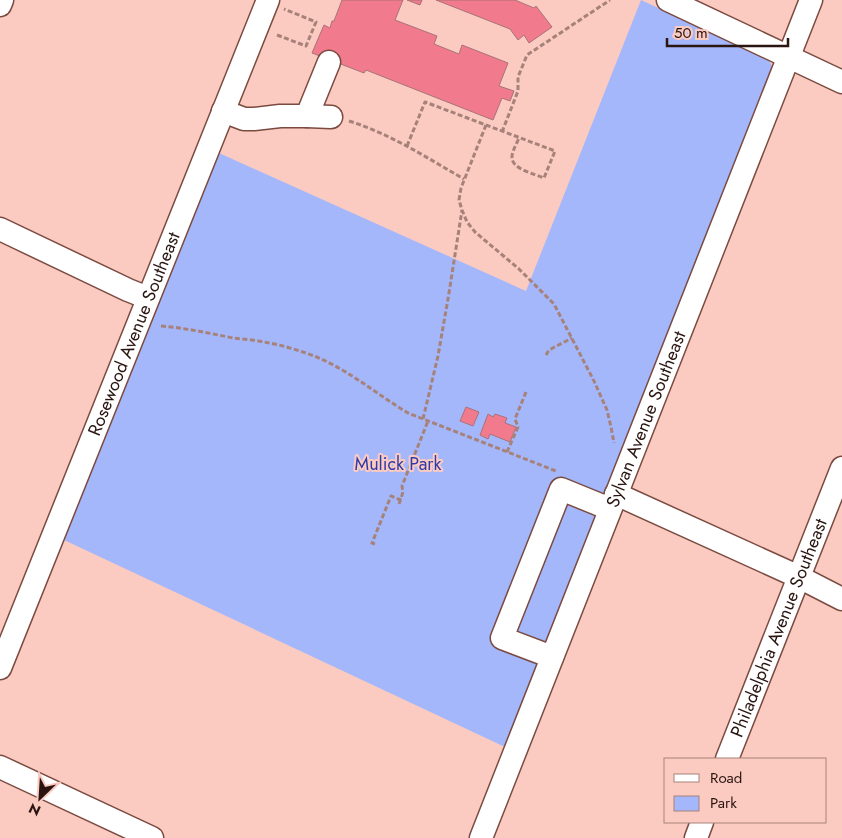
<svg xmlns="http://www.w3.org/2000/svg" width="842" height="838" viewBox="0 0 842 838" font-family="Jost,sans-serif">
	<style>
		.green { fill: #a4b7fb }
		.building { fill: #f17b8d; stroke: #a97278 }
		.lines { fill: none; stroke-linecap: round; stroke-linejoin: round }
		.minor-casing { stroke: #7b4a40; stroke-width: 25 }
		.path { stroke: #a7827a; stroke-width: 3; stroke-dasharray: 5 2.5; stroke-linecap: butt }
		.minor { stroke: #fff; stroke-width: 22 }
		.labels { text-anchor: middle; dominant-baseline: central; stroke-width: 4; stroke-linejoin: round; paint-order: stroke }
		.street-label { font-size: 18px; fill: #2a1511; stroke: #fbcbc1 }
		.park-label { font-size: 18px; fill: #2f39a8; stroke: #fbcbc1 }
	</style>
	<rect width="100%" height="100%" fill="#fbcbc1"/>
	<!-- green -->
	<path class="green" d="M641 0 764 57C769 61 772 63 772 69L505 747 64 540 219 153 526 291Z"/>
	<!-- building -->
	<g class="building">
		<polygon points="342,0 403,0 395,20 437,36 434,44 459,54 462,45 508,63 499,86 514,91 510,101 502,98 493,120 366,70 364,73 312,53 324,25 330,28 332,21 334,21"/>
		<polygon points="407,0 422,0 420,5"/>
		<polygon points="436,0 515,0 534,8 536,6 552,27 529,43 524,35 518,40 510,29"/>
		<polygon points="466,407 479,412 473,426 460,421"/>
		<polygon points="488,414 493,417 495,414 507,418 505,423 516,427 510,442 490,434 488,439 480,435"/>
	</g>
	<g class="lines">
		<defs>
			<g id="minor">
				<polyline points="668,0 842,82"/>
				<polyline points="0,5 2,0"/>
				<polyline points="223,111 244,119 254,119 280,116 307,116 331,117"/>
				<polyline points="307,116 329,62"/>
				<polyline points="0,229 128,290 148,298"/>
				<polyline points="616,494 799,577 842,599"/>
				<polyline points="552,657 502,638 561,489 610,509"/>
				<path id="s1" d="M0 668 268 0"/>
				<path id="s2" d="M727 759 842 468"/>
				<polyline points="0,767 152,838"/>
				<path id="s3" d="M481 838 811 0"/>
				<polyline points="696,838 702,822"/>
			</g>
		</defs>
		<!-- minor casing -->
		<use href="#minor" class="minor-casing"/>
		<!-- path -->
		<g class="path">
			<polyline points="277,35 306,46 316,22 284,9"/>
			<path d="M349 121C391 134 427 158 464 179"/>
			<polyline points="486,125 461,188 459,200 462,210 467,222 475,232 519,269 554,304 594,381 607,410 611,427 614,443"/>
			<polyline points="502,132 518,91 518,77 527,55 610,0"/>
			<path d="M407 146 425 102 555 151 544 178C535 174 511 169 512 157 512 151 517 143 519 138"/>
			<path d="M161 326C185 328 209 333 233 338 243 339 254 340 264 342 282 345 302 351 319 358 351 372 378 395 408 413L556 471"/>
			<polyline points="546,355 549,350 572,338"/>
			<polyline points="423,419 438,356 449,293 462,210"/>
			<polyline points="507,452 518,427 515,419 526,392"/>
			<polyline points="399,504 403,492 402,486 428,421"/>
			<polyline points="375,544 372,543 391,496 401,500"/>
		</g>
		<!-- minor -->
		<use href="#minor" class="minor"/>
	</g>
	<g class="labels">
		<!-- street labels -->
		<g class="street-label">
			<text stroke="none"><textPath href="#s1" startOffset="360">Rosewood Avenue Southeast</textPath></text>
			<text stroke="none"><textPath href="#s3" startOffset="450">Sylvan Avenue Southeast</textPath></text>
			<text stroke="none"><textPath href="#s2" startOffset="141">Philadelphia Avenue Southeast</textPath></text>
		</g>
		<!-- park labels -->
		<g class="park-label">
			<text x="398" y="464">Mulick Park</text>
		</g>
	</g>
	<!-- legend -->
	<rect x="664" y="758" width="162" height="65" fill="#fbcbc1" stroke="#a7827b"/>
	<rect x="674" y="774" width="25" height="8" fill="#ffffff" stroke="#a7827b"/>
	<text x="710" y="783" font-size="15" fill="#2a1511">Road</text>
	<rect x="674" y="796" width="25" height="15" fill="#a4b7fb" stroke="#a7827b"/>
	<text x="710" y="808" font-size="15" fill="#2a1511">Park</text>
	<!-- north arrow -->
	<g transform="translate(40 798) rotate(205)" stroke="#fbcbc1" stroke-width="4" paint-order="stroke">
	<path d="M0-4L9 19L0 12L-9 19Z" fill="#2a1511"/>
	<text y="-8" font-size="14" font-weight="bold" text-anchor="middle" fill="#2a1511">N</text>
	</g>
	<!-- scale -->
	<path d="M667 38v8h121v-8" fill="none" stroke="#2a1511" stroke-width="2.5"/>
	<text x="674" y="38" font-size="15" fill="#2a1511" stroke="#fbcbc1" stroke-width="4" paint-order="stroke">50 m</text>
</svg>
